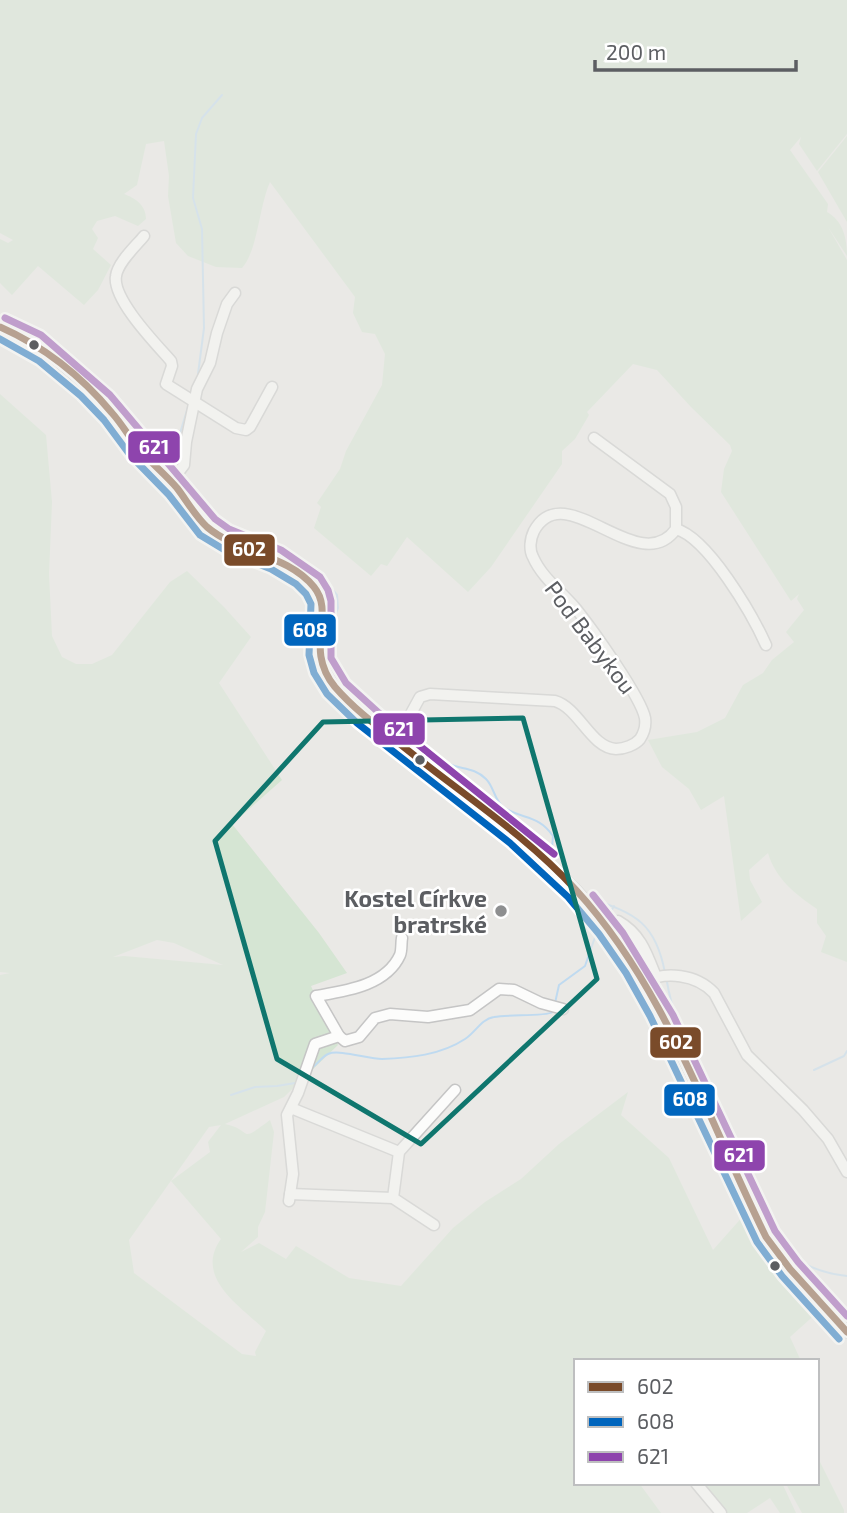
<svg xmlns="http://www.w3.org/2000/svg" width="847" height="1513" viewBox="0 0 847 1513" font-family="'Exo 2',sans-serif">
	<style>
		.green { fill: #d5e5d3; fill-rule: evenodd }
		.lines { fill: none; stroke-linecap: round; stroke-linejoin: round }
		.stream { stroke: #bfdaf0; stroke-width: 2 }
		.minor-casing { stroke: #c5c5c5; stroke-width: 13 }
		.minor { stroke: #fcfcfb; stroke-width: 10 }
		.bus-1-casing { stroke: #fff; stroke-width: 12 }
		.bus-2-casing { stroke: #fff; stroke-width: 12 }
		.bus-3-casing { stroke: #fff; stroke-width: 12 }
		.bus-1 { stroke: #7a4b2a; stroke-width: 7 }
		.bus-2 { stroke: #0065bd; stroke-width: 7 }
		.bus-3 { stroke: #8e44ad; stroke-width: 7 }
		.marked { fill: none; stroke: #0f766e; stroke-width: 5; stroke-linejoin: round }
		.bus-dot { fill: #5c5e62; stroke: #fff; stroke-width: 2.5 }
		.poi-dot { fill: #8e8f90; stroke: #fff; stroke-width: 2.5 }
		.labels { text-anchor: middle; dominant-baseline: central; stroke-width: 5; stroke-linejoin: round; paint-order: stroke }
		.street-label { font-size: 23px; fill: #5c5e62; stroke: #fff }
		.poi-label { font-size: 23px; font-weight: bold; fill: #5c5e62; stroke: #fff; text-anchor: end }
		.line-badge { stroke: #fff; stroke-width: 2.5 }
		.badge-label { font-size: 19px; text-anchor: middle; font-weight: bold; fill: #fff }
	</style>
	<rect width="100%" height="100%" fill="#eae9e6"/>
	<!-- green -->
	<g class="green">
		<path d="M0 0H847V134L817 171 799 144 801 137 790 150 828 204 827 212C843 221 847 238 847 256L828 227 847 260V962L821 952 826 936 817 923V909C796 895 775 878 768 853L749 870 750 880 762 902 741 921 724 796 701 810 689 789 662 767 648 740 697 732 725 718 743 685 763 673 772 660 794 642 786 632 804 610 797 599 799 594 791 601 721 492 724 469 732 451 730 445 691 407 657 370 633 364 587 412 589 415 575 439 562 451V464L491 567 468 592 407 537 387 566 381 564 371 576 314 528 321 507 317 503 340 469 346 451 382 385 385 354 375 334 362 332 353 313 355 297 270 182C259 206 258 250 242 268L216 267 188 256 176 243 168 196 169 176 164 141 146 144 137 185 124 194C135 198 146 205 146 219L138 226 115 216 97 221 92 229 98 238 93 249 111 265 98 290 84 305 38 266 12 295 0 283V239L8 243 13 240 0 233Z"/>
		<polygon points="847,136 847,222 818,172"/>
		<path d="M0 394 46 435 52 502 49 574 52 636 62 657 76 664H92L112 655 170 582 187 571 224 607 251 637 219 683 282 780 232 824 319 933 347 973 311 986 338 1045 284 1097 225 1124C254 1130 237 1145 270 1120L274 1132 265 1212 258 1227V1237L241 1252 259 1243 286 1259 296 1246 349 1278 401 1286 453 1228 485 1202 521 1179 559 1144 628 1092 621 1115 669 1158 713 1250 745 1214 787 1290 796 1289 819 1311 790 1337 801 1361H576V1483H639L661 1513H0V975L10 973 0 972ZM157 940 174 943 223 965 124 956 113 957ZM221 1125 208 1142 210 1152 171 1181 221 1239C193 1278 242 1307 266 1331L255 1352 256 1356 242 1354 134 1273 129 1240 209 1127Z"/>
		<polygon points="817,1456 844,1510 844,1513 802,1513 786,1484 782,1483 796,1513 780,1513 770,1498 747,1513 716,1513 693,1483 817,1483"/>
	</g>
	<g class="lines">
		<!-- stream -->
		<g class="stream">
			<polyline points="0,319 27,328 42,338 127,419 144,444 171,473"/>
			<polyline points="198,374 204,328 202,229 193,198 196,134 202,118 222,95"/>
			<polyline points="166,467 177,443 188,407"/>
			<polyline points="177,479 213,525 220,530 283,554 328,584 337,595 338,608 327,635 329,664 341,685 370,710 379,717 399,722"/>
			<path d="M407 727C420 736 429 751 442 760 457 771 472 765 486 779 494 787 494 799 503 807 522 820 538 814 553 836L551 860"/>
			<path d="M591 899C636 913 656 924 665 973"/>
			<polyline points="606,920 614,906"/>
			<path d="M667 982C678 1044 713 1104 741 1161 757 1194 770 1232 797 1258 811 1270 830 1274 847 1276"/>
			<polyline points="555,1003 559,985 585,966 594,940 601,927"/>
			<path d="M312 1068C317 1064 323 1056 328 1054 339 1049 368 1059 382 1059 410 1058 441 1055 465 1039 476 1032 481 1019 494 1017 509 1014 544 1017 553 1012"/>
			<polyline points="814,1070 844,1056 847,1051"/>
			<polyline points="231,1095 255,1087 277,1086 295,1083"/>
		</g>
		<defs>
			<g id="minor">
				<path d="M144 236C136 246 118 262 116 276 112 299 156 344 171 361L172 366 166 384 236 428 246 430 250 427 272 387"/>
				<path d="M0 327C39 342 84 381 112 413 121 424 129 436 138 448 150 462 165 474 177 488 187 501 195 515 207 527 237 553 286 553 314 587 330 606 317 631 319 653 321 668 329 680 339 691 359 714 386 733 409 752 465 795 527 839 576 890 664 984 707 1123 766 1237L790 1269 847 1332"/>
				<polyline points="171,482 184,465 186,442 197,389 210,363 217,333 227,304 235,293"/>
				<path d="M676 529C708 538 752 614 766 645"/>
				<path d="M396 741 420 697 430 694 555 701C579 708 591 748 616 749 624 749 635 745 640 739 644 733 646 725 645 718 641 697 592 629 577 610 563 593 542 578 533 557 529 550 530 539 534 531 565 474 639 581 676 529V507L670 494 594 438"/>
				<path d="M606 926 618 921C641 934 647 954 656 977"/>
				<path d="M643 982C666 971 696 974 714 993L747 1055 803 1110 828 1139 847 1172"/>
				<polyline points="339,1036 345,1041 359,1037 375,1018 390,1014 428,1017 470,1010 499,989 514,990 541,1003 563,1009"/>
				<polyline points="291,1108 399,1152"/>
				<polyline points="290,1194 393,1198"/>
				<path d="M289 1201 293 1174 287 1115 298 1093 315 1044 339 1036 316 996C345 991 386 986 400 955 402 950 401 943 402 938"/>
				<polyline points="434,1225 393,1198 399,1152 455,1090"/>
				<polyline points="696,1483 721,1513"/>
			</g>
		</defs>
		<!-- minor casing -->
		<use href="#minor" class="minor-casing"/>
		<!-- minor -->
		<use href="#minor" class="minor"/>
		<defs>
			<path id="bus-1" d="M0 327C43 346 82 377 112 413 122 424 129 437 138 448 150 462 165 474 177 488 187 501 195 516 207 527 239 554 287 554 314 587 336 614 303 648 335 687 354 709 377 726 400 744 459 792 525 834 576 890 666 988 708 1120 766 1237L790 1269 847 1332"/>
			<polyline id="bus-2" points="0,339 39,361 81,396 104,420 130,455 169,495 200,535 228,552 271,569 296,584 306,594 311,604 309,655 314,673 327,694 357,723 510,843 568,897 599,934 626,973 650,1016 757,1242 782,1276 839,1339"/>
			<g id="bus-3">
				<polyline points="5,318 41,335 110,395 215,519 229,529 281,550 320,577 328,590 331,601 331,658 346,683 379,713 554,854"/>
				<polyline points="593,895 623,933 673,1015 775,1231 798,1262 847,1316"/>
			</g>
		</defs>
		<!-- bus-1 casing -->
		<use href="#bus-1" class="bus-1-casing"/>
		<!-- bus-2 casing -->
		<use href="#bus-2" class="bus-2-casing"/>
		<!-- bus-3 casing -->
		<use href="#bus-3" class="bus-3-casing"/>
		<!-- bus-1 -->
		<use href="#bus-1" class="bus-1"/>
		<!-- bus-2 -->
		<use href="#bus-2" class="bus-2"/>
		<!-- bus-3 -->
		<use href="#bus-3" class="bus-3"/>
	</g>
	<!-- marked area -->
	<path d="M0 0H847V1513H0ZM523 718 597 979 421 1144 277 1059 215 841 323 722Z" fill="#eae9e6" fill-opacity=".55" fill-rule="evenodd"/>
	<path class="marked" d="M523 718 597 979 421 1144 277 1059 215 841 323 722Z"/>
	<!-- markers -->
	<g class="bus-dot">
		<circle cx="34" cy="345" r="6"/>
		<circle cx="420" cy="760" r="6"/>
		<circle cx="775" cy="1266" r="6"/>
	</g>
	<circle class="poi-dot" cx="501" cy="911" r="7"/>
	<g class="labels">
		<!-- street labels -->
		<g class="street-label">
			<text transform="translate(591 637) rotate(53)">Pod Babykou</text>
		</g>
		<!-- poi labels -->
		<g class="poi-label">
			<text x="487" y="898">Kostel Církve<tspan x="487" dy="26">bratrské</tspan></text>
		</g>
	</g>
	<g class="line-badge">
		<rect x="127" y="430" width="54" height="34" rx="7" fill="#8e44ad"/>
		<rect x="223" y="533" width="53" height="34" rx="7" fill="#7a4b2a"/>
		<rect x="283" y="613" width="54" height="34" rx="7" fill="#0065bd"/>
		<rect x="372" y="712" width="54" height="34" rx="7" fill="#8e44ad"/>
		<rect x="649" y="1026" width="53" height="33" rx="7" fill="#7a4b2a"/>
		<rect x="663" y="1083" width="53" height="34" rx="7" fill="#0065bd"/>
		<rect x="713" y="1139" width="53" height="33" rx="7" fill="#8e44ad"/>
	</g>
	<g class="badge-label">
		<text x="154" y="454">621</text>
		<text x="249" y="556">602</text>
		<text x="310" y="637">608</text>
		<text x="399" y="736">621</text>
		<text x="676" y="1049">602</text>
		<text x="690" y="1106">608</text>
		<text x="739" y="1162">621</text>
	</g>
	<!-- legend -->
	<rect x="574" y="1359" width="245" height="126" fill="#ffffff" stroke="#bebfc0" stroke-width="2"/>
	<rect x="588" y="1382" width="35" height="10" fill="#7a4b2a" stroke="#bebfc0" stroke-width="2"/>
	<text x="637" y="1394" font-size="21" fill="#5c5e62">602</text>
	<rect x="588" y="1417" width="35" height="10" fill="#0065bd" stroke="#bebfc0" stroke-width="2"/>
	<text x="637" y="1429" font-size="21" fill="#5c5e62">608</text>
	<rect x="588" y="1452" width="35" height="10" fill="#8e44ad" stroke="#bebfc0" stroke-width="2"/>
	<text x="637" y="1464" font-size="21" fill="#5c5e62">621</text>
	<!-- scale -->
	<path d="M595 60v10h201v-10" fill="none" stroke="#5c5e62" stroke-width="3.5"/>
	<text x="606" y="60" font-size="21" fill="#5c5e62" stroke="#ffffff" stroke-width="5" paint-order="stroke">200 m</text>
</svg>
